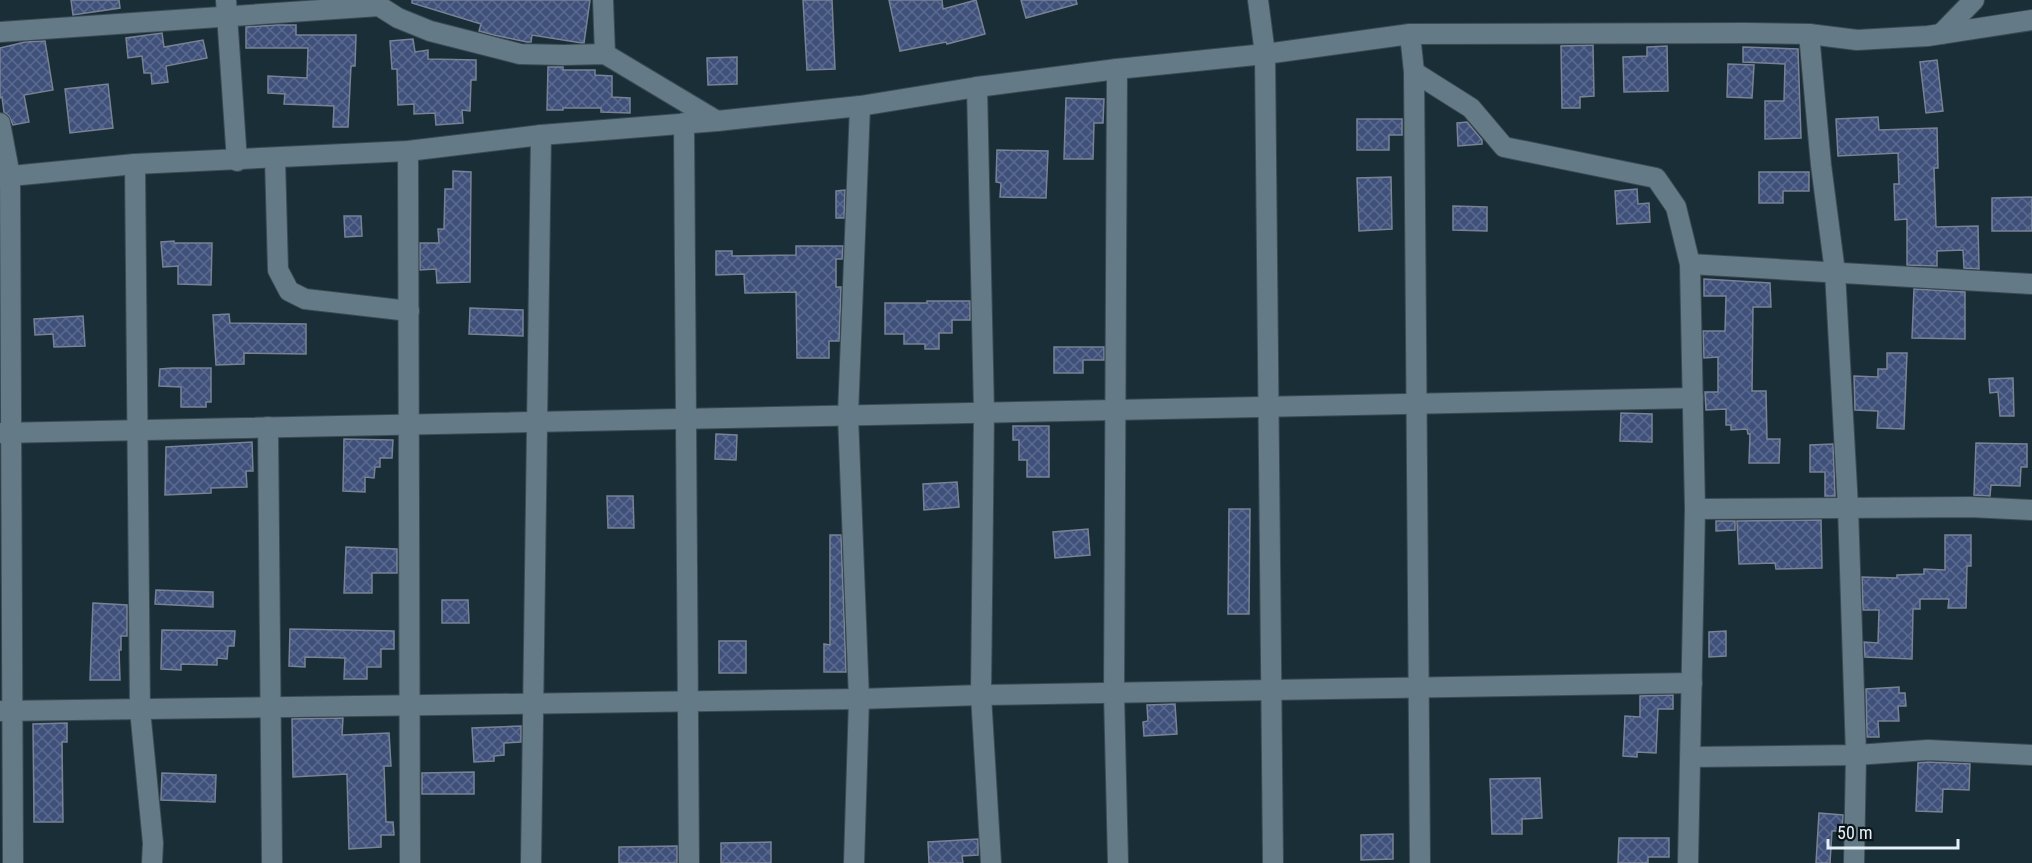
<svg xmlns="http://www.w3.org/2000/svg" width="2032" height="863" viewBox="0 0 2032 863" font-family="'Roboto Condensed',sans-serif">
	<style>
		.building { fill: url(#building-cross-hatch); stroke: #798295; stroke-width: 1.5 }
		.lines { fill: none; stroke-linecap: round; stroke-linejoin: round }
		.minor-casing { stroke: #3a4a53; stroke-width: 22 }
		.minor { stroke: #647a86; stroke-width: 20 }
	</style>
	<defs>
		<pattern id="building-cross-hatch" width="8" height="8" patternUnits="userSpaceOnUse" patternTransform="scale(1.5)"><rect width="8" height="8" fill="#3f517a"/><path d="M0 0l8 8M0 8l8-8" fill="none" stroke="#5b6a8e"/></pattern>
	</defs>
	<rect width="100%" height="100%" fill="#1a2e38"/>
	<!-- building -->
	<g class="building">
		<polygon points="71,0 119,0 120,8 73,15"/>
		<polygon points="412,0 590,0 584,43 582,43 532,35 531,42 527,42 494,35 479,31 481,24 412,3"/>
		<polygon points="803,0 832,0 835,69 807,70"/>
		<polygon points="889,0 942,0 943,9 976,0 985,34 947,44 946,42 900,51"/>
		<polygon points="1021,0 1076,0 1077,4 1026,18"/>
		<polygon points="277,25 296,25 296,35 356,35 355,66 351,66 348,127 333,127 334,106 284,104 285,94 268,93 268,76 307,78 308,48 246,48 246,27"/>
		<polygon points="162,33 164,47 203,40 207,58 166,66 168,82 152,84 151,73 144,73 142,56 128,58 126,38"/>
		<polygon points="413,39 415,52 428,50 428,59 476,60 476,80 471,80 470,111 462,110 463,123 436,125 435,113 414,114 414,104 398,105 397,69 392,69 390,41"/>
		<polygon points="45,41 53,90 24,95 29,122 13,125 9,116 4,112 2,97 0,98 0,48 25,42"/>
		<polygon points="1593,45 1594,96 1580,97 1580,108 1562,108 1561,46"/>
		<polygon points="1667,46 1668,91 1624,92 1623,57 1647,56 1647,47"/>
		<polygon points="1743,47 1798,49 1801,138 1765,139 1765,101 1784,101 1785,64 1743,62"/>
		<polygon points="737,57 737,84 708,85 707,58"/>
		<polygon points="1937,60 1943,111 1926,113 1920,62"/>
		<polygon points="1728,64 1754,65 1752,98 1727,97"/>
		<polygon points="548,67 563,67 563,70 595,70 595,75 612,76 612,97 630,98 630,113 601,112 601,108 563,108 563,110 547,110"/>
		<polygon points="108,84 113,128 70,133 65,89"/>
		<polygon points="1066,98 1104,99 1103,123 1094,123 1093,159 1064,159"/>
		<polygon points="1878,117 1879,130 1937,128 1938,168 1934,168 1936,227 1978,226 1979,269 1964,268 1963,250 1937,251 1937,266 1907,265 1907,219 1895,220 1894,184 1899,184 1898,153 1838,156 1836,119"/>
		<polygon points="1357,119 1402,119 1402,135 1389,135 1389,150 1357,150"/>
		<polygon points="1467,122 1482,140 1482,144 1458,146 1457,123"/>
		<polygon points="997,150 1048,151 1046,198 1000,197 1001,183 996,182"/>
		<polygon points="453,171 471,172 470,282 437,283 436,269 420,270 420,243 439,243 438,229 444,229 445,189 453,189"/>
		<polygon points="1759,172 1809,172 1809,191 1783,191 1783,203 1759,203"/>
		<polygon points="1391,177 1392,229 1359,231 1357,178"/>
		<polygon points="1637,189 1638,204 1649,203 1650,222 1617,224 1615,191"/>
		<polygon points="845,190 844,218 836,218 836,191"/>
		<polygon points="2032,197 2032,231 1992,231 1992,198"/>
		<polygon points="1453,206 1487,207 1487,231 1453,230"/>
		<polygon points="344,216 361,216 362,236 345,237"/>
		<polygon points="174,241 174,243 212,243 211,285 178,284 178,266 163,267 161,242"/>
		<polygon points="796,246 843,246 842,259 836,259 836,287 841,287 839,341 829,341 829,358 797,358 796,292 745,293 744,274 716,275 716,251 732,251 732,256 796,255"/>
		<polygon points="1704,279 1770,283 1771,307 1753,307 1752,391 1766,391 1767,439 1780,439 1779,463 1749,463 1750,434 1748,434 1747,429 1731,430 1731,425 1726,425 1726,409 1706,410 1705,392 1718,392 1718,357 1704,358 1703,331 1725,331 1726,296 1704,296"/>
		<polygon points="1914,289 1965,292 1965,339 1912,338"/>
		<polygon points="927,301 970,301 970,320 952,320 952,333 939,333 939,349 925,349 925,344 904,344 904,334 885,334 885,303 927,303"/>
		<polygon points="470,308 523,310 523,336 469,334"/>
		<polygon points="229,314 230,323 306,324 306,354 244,353 244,364 216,365 213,315"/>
		<polygon points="83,316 85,346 54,347 53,334 35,335 34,319"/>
		<polygon points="1054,347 1104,347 1104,360 1083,360 1083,373 1054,373"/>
		<polygon points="1887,353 1907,353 1904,429 1877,428 1878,411 1855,410 1854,376 1878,377 1878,369 1887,369"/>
		<polygon points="173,368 211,368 211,402 206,402 206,407 181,407 181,387 159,386 160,369"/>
		<polygon points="2013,378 2014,416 2000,416 1998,392 1990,393 1989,379"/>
		<polygon points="1621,413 1652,414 1652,442 1620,441"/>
		<polygon points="1013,426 1049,426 1049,477 1027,477 1027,460 1019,460 1019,440 1013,440"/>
		<polygon points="716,434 737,435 736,460 715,459"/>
		<polygon points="344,439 393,440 392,458 380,458 380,467 375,467 374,478 365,477 365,492 343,491"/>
		<polygon points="252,442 253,471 246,471 247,487 211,488 211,493 165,495 166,447"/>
		<polygon points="1976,443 2027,444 2027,467 2021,467 2020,486 1991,485 1990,496 1974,495"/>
		<polygon points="1833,444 1835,496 1825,496 1825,472 1810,472 1810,445"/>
		<polygon points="957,482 959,507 924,510 923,484"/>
		<polygon points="607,496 633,496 634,528 608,528"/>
		<polygon points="1229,509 1250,509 1249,614 1228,614"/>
		<polygon points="1821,520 1822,568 1776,569 1775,563 1739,564 1737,521"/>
		<polygon points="1716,521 1735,521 1735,530 1716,531"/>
		<polygon points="1088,529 1090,555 1055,558 1053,532"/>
		<polygon points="830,535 841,535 846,672 824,672 824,644 830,645"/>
		<polygon points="1945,535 1971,535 1971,566 1967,566 1966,608 1948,608 1949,599 1920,599 1920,609 1913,609 1912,659 1865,657 1864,642 1878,643 1879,610 1863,610 1862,577 1897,578 1897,575 1924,574 1924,569 1945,570"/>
		<polygon points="346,547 397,549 397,573 372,573 372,593 344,593"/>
		<polygon points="156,590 213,592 213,607 155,604"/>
		<polygon points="442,600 468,600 469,623 442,623"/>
		<polygon points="93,603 127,605 127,636 121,636 121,650 119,650 120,680 90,680"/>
		<polygon points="290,629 394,631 394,649 381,649 381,667 367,667 367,679 344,679 345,658 305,657 305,667 289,666"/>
		<polygon points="162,630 235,631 234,646 228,646 227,659 217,658 217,665 181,664 181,670 161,669"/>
		<polygon points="1726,631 1726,656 1709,657 1709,632"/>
		<rect x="719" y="641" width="27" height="32"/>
		<polygon points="1899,687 1899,693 1905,693 1906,706 1898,706 1899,721 1878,721 1879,737 1867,737 1866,689"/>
		<polygon points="1673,695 1673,709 1658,709 1656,753 1637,752 1637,757 1623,756 1625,716 1640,717 1640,696"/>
		<polygon points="1175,704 1177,734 1144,736 1143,722 1148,721 1147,705"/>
		<polygon points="343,718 342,735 389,733 391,766 384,766 386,822 393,822 394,835 381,835 381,847 349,849 347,774 293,777 292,719"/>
		<polygon points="67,723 67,742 62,742 63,822 34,822 33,724"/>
		<polygon points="521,726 521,742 504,743 504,755 494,756 494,761 474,762 472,728"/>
		<polygon points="1928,762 1970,764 1969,790 1943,789 1942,812 1916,811 1918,763"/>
		<polygon points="474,772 474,794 422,794 422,773"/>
		<polygon points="162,773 216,775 215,802 161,800"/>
		<polygon points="1540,778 1542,818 1522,819 1522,834 1492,834 1490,779"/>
		<polygon points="1819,813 1843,815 1842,831 1832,831 1830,863 1816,863"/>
		<polygon points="1393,834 1393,859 1361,860 1361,835"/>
		<polygon points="1619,838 1669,838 1669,857 1648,857 1648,863 1618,863"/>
		<polygon points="978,839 978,855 962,856 963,863 929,863 928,842"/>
		<polygon points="771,842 771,863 721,863 721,843"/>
		<polygon points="677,846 677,863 619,863 619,847"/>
	</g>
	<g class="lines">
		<defs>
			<g id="minor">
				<polyline points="226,0 237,161"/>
				<polyline points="603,0 605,54"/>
				<polyline points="1258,0 1265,54 1273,863"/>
				<polyline points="0,32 379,6 398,18 430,31 520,54 564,55 605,54 717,121"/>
				<polyline points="1410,34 1747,33 1809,34 1857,40 1928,36 2032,20"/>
				<polyline points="1809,34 1821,165 1835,272 1848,507 1856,755 1854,863"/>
				<polyline points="1941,34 1974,0"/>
				<polyline points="1117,69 1114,693 1118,863"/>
				<polyline points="1414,72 1420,863"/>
				<polyline points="977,87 984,412 981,695 991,863"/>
				<polyline points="0,123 10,176 13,863"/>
				<polyline points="684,123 689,863"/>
				<polyline points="408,151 410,863"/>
				<polyline points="275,158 278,270 289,291 305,299 409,311"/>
				<polyline points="135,164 140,710 153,843 152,863"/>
				<polyline points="0,177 135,164 408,151 541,135 717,121 860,106 977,87 1117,69 1265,54 1410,34 1414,72 1471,108 1504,147 1656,178 1676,207 1690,264 1695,509 1688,863"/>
				<polyline points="1690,264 2032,284"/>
				<polyline points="268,427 272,863"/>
				<polyline points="0,433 1693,398"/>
				<polyline points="1695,509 1970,507 2032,510"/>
				<polyline points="0,711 859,699 981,695 1692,683"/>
				<polyline points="1691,757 1856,755 1928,750 2032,755"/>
				<polyline points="531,863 541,135"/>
				<polyline points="854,863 859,699 848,415 860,106"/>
			</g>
		</defs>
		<!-- minor casing -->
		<use href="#minor" class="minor-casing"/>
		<!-- minor -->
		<use href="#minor" class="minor"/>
	</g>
	<!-- scale -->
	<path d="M1828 839v9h130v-9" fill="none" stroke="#e4f0f7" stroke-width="3"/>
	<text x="1837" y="839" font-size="18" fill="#e4f0f7" stroke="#0c1519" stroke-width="4.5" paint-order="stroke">50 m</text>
</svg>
